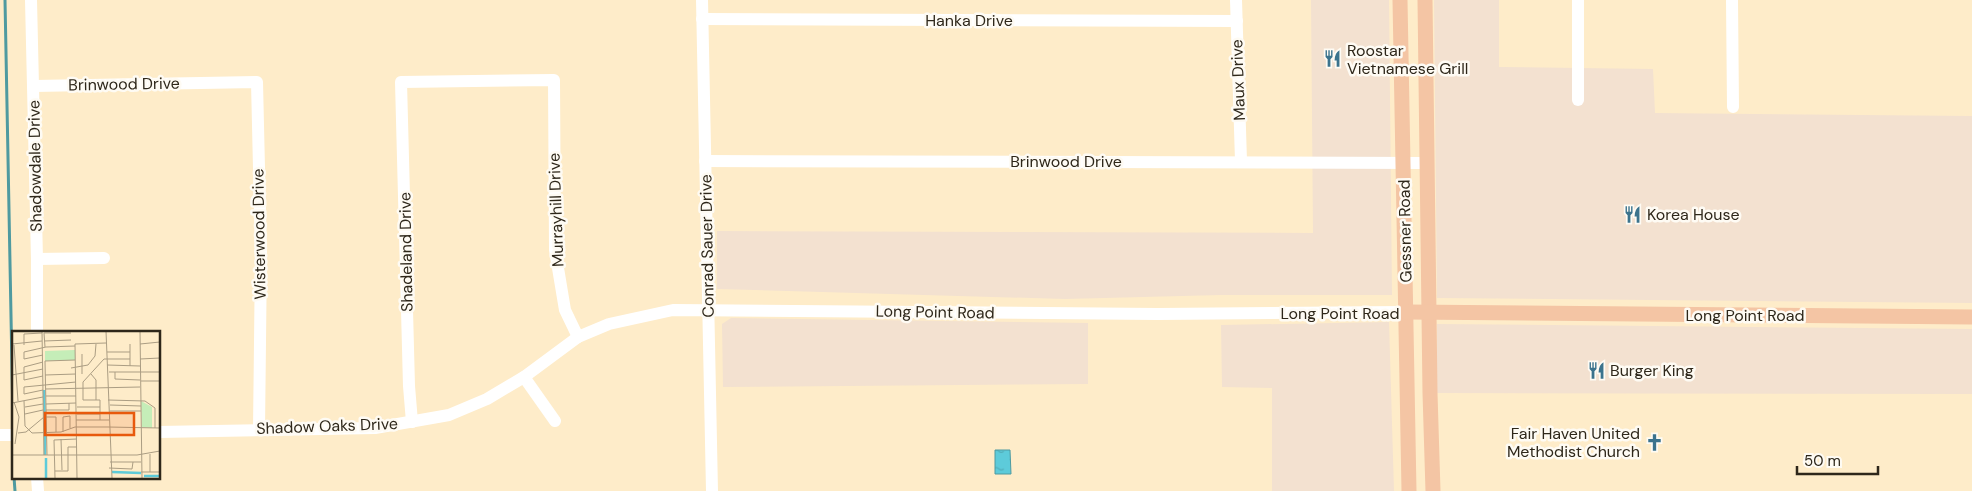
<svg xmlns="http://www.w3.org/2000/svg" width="1972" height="491" viewBox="0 0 1972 491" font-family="'DM Sans',sans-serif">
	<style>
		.commercial { fill: #f3e1d0 }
		.water { fill: url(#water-ripples); stroke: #4f9aa0 }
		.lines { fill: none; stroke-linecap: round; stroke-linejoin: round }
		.stream { stroke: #4f9aa0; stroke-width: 3 }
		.minor { stroke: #fff; stroke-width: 12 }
		.major { stroke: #f4c5a4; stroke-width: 15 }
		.labels { text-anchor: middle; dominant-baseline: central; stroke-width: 5; stroke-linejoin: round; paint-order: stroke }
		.street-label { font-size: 16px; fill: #2e271a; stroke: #fefbf4 }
		.poi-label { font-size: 16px; fill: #2e271a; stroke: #fefbf4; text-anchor: start }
		.inset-river { fill: none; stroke: #5dcbda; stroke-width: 2.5 }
		.inset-road { fill: none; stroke: #ab9d83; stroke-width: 1 }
		.view { fill: #e8590c; fill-opacity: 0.15; stroke: #e8590c; stroke-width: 2.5 }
		.inset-edge { fill: none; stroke: #2e271a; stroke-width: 2.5 }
	</style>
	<defs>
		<pattern id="water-ripples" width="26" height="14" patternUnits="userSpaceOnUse" patternTransform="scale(1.25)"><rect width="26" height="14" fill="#5dcbda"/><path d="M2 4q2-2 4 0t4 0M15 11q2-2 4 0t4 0" fill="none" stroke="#51aeba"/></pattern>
	</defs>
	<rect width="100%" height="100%" fill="#feecc9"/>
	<!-- commercial -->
	<g class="commercial">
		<polygon points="1311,0 1389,0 1392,295 1221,295 1065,299 717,289 717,231 1313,233"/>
		<polygon points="1434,0 1499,0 1499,67 1653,69 1655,113 1972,116 1972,303 1437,298"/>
		<polygon points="731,318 1088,323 1088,384 723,387 722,324"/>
		<polygon points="1389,322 1394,491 1272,491 1272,388 1222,387 1221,325"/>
		<polygon points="1437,324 1972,329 1972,394 1437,393"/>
	</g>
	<!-- water -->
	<polygon class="water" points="995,450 1010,450 1011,474 995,474"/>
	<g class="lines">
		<!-- stream -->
		<g class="stream">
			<polyline points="5,0 13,421"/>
			<polyline points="14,477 15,491"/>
		</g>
		<!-- minor -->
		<g class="minor">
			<polyline points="31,0 37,259 37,332"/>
			<polyline points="702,0 712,491"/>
			<polyline points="1236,0 1241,161"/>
			<polyline points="1732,0 1733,107"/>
			<polyline points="702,19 1237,21"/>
			<polyline points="34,86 257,82 261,255 259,429"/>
			<polyline points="1578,100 1578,0"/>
			<polyline points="705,161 1426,163"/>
			<polyline points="37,259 104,258"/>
			<polyline points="524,377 555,421"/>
			<polyline points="412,422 409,386 401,82 554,80 555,250 565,310 578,337"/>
			<polyline points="159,432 375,428 449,415 487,399 524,377 578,337 609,324 673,310 1158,314 1407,312"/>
			<polyline points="0,435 14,435"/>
			<polyline points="37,477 38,491"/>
		</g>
		<!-- major -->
		<g class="major">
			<polyline points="1400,0 1409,491"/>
			<polyline points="1425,0 1430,393 1433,491"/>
			<polyline points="1407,312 1972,317"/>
		</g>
	</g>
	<!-- icons -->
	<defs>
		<symbol id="restaurant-bare" viewBox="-9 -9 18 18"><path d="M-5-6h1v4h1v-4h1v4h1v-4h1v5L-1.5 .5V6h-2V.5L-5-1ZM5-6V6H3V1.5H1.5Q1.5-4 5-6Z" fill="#3b738d" stroke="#fefbf4" stroke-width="2.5" paint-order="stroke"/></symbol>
		<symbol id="church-bare" viewBox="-9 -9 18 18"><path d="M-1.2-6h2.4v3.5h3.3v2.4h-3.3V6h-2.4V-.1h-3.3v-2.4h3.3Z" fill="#3b738d" stroke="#fefbf4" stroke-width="2.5" paint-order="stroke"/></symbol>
	</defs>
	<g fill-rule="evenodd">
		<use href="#restaurant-bare" x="1320" y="46" width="25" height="25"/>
		<use href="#restaurant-bare" x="1620" y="202" width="25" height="25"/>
		<use href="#restaurant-bare" x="1584" y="358" width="25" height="25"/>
		<use href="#church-bare" x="1642" y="430" width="25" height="25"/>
	</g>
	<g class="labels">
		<!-- street labels -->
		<g class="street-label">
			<text x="969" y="20">Hanka Drive</text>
			<text transform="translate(1238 80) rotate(-92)">Maux Drive</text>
			<text transform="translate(124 84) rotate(-1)">Brinwood Drive</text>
			<text x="1066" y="161">Brinwood Drive</text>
			<text transform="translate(35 166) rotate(-91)">Shadowdale Drive</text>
			<text transform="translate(556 210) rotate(-92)">Murrayhill Drive</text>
			<text transform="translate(1405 231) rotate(-91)">Gessner Road</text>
			<text transform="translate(259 234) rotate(-91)">Wisterwood Drive</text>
			<text transform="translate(707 246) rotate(-91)">Conrad Sauer Drive</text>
			<text transform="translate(406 252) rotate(-91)">Shadeland Drive</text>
			<text transform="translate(935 312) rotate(1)">Long Point Road</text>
			<text x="1340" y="313">Long Point Road</text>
			<text x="1745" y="315">Long Point Road</text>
			<text transform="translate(327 426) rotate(-2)">Shadow Oaks Drive</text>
		</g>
		<!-- poi labels -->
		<g class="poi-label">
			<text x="1347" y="50">Roostar<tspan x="1347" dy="18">Vietnamese Grill</tspan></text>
			<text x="1647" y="214">Korea House</text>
			<text x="1610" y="370">Burger King</text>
			<text x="1640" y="433" text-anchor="end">Fair Haven United<tspan x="1640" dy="18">Methodist Church</tspan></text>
		</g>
	</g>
	<!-- overview -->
	<g transform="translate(12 331)">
		<rect width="148" height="148" fill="#feecc9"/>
		<path d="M63 19V29L33 30V20ZM129 70 140 76V97L130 96Z" fill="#c5edb8"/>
		<path class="inset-river" d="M32 59 33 101M33 103V124M34 127V147M100 141 129 142M132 145H148"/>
		<path class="inset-road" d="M30 0 32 124M94 0 100 147M128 0 130 147M32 10 59 9M0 13 30 10M118 13V35M128 13 148 11M2 14 6 70M12 14V3L30 2M33 16 32 2H59M95 21H118M70 23V43M31 24 12 28V21L34 16 63 15M128 28 148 27M31 31 12 36V49L31 45M95 34 128 35M59 37 76 34 83 25 84 13M97 41H148M103 41V48L128 49M79 43 84 49V69M0 44 31 38M33 44 64 43M129 50H148M33 58 128 56M31 59 12 63V56L64 51M34 65H64M96 69 133 70 143 77V97M12 70 13 95 20 102 49 101 63 96H96M2 71 7 86 3 113M0 72 31 66M34 73 64 72M98 74 129 75M13 76 31 73M65 76H88M34 79H57V72M98 80H129M13 83 31 79M65 83H88M34 86H44V101M64 89H97M88 89V69H71V51L92 28H118M96 96 148 97M51 101V86L58 85V97M6 102 14 101 32 86M49 108 50 139M138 123V141M0 124H125L148 120M35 124 33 30 63 29M98 131H129M97 137 120 138 121 131M43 140H56V116H65M129 141H148M43 147 42 109 65 108M65 147 63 13 94 12"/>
		<path class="view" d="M33 82H122V104H33Z"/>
		<rect width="148" height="148" class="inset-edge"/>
	</g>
	<!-- scale -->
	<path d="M1797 466v8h81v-8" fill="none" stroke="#2e271a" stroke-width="2.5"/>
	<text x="1804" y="466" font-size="15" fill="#2e271a" stroke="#fefbf4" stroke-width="4" paint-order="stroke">50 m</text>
</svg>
